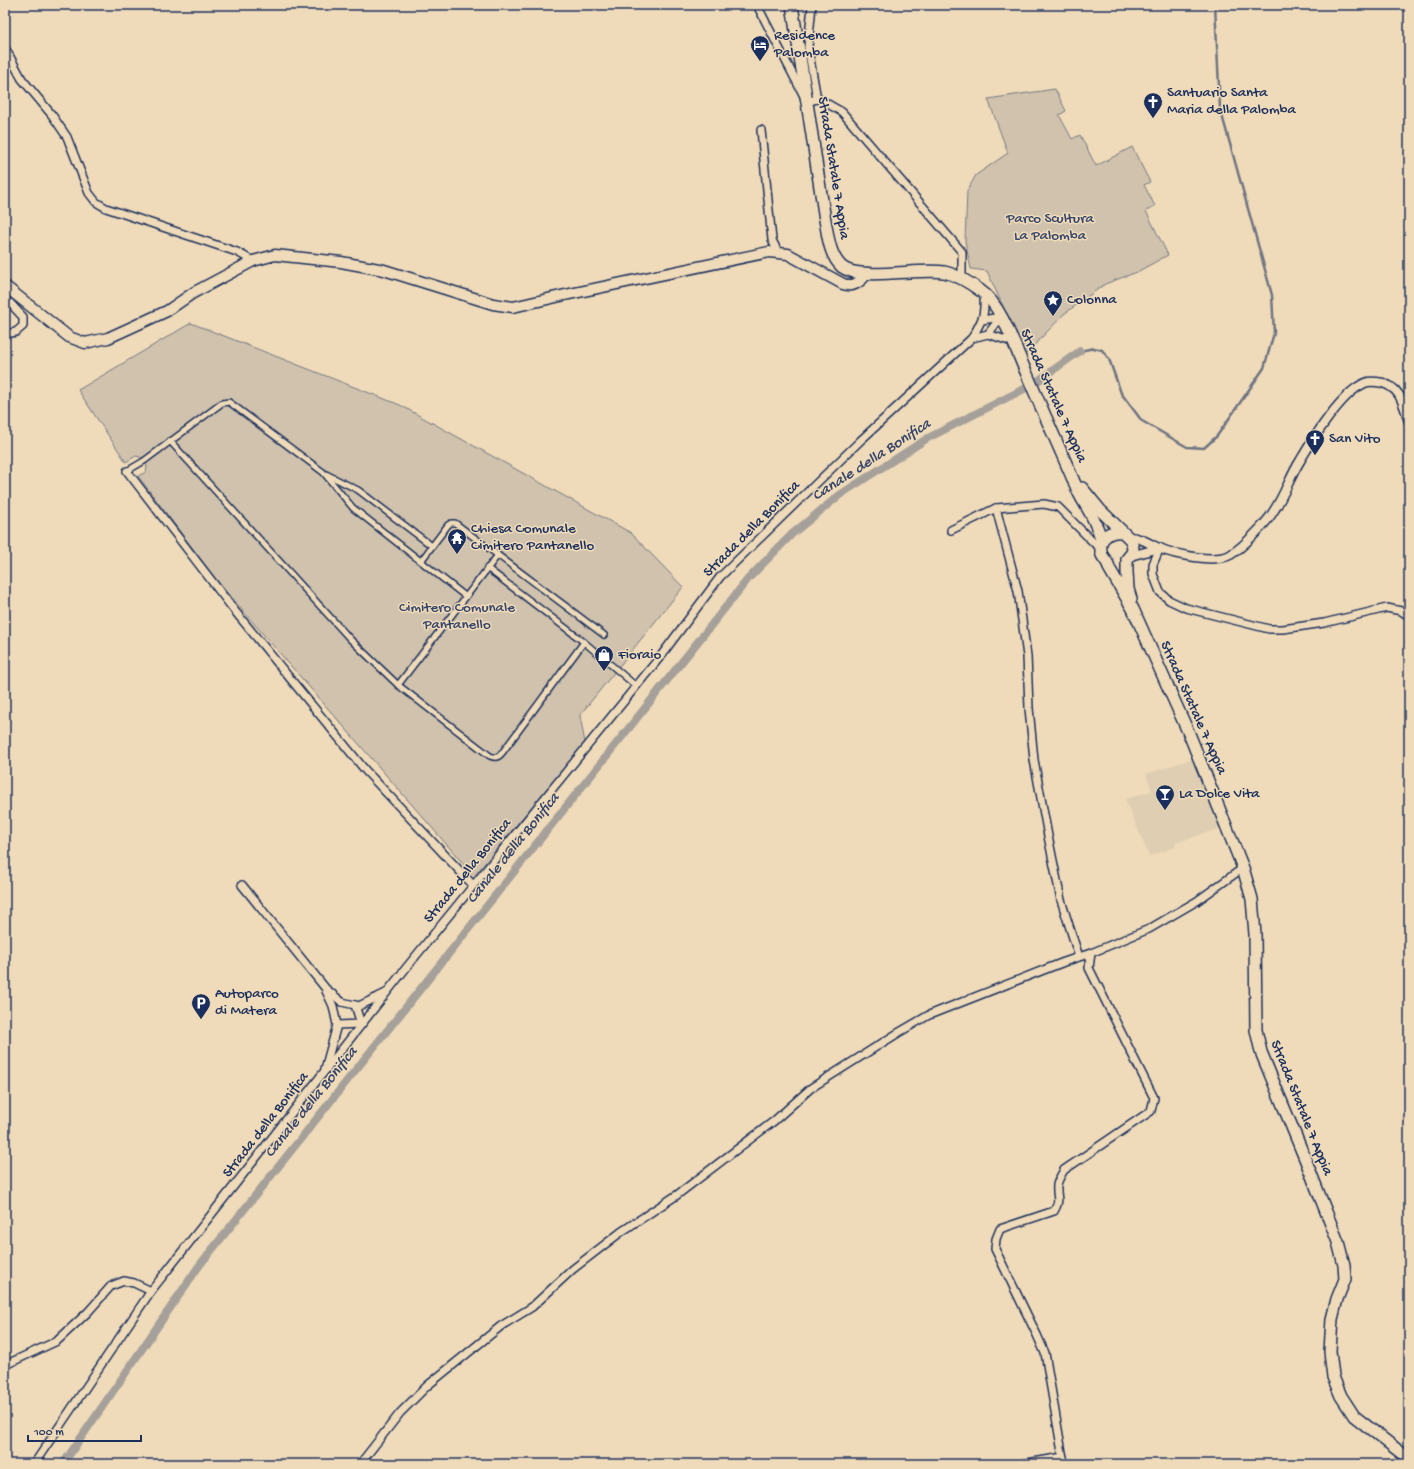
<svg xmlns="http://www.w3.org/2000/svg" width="1414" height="1469" viewBox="0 0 1414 1469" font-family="'Gochi Hand',sans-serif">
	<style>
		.built { fill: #dfceb2 }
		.green { fill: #d0c2ac; stroke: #767885 }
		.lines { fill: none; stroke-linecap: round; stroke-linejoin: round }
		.stream { stroke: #6e7382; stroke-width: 2.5 }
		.canal { stroke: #a6a09a; stroke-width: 8 }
		.pedestrian-casing { stroke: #1b2f5e; stroke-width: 8 }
		.minor-casing { stroke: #1b2f5e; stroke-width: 10 }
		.tertiary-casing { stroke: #1b2f5e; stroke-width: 11 }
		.secondary-casing { stroke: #1b2f5e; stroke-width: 13 }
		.primary-casing { stroke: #1b2f5e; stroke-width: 14 }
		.pedestrian { stroke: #efdbb9; stroke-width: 5 }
		.minor { stroke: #efdbb9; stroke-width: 7 }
		.tertiary { stroke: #efdbb9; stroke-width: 8 }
		.secondary { stroke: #efdbb9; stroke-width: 10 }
		.primary { stroke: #efdbb9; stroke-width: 11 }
		.labels { text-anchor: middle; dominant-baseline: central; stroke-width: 3; stroke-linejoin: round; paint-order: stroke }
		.poi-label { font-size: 15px; fill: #1b2f5e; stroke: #efdbb9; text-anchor: start }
		.street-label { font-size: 15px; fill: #1b2f5e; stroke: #efdbb9 }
		.park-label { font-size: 15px; fill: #36456a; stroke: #efdbb9 }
		.water-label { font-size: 16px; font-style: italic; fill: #37466a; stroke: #efdbb9 }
	</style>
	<rect width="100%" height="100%" fill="#efdbb9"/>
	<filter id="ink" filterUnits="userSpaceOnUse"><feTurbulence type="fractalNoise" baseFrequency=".025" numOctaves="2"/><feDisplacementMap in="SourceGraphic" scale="8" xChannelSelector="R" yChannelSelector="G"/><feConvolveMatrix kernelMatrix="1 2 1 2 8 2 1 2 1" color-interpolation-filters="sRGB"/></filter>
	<g filter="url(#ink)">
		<!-- built -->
		<polygon class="built" points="1195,758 1221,828 1175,843 1176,847 1149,856 1125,799 1152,791 1146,774"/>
		<!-- green -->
		<g class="green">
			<polygon points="1055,89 1066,111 1059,115 1072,139 1080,135 1096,166 1132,147 1150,182 1144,185 1155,206 1146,211 1168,255 1137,272 1105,284 1064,314 1025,355 987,271 971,269 965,241 967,191 976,175 1008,153 988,99"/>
			<polygon points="191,323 400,405 631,533 683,587 580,715 585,743 474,876 222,587 138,476 146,472 147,466 143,458 136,456 126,462 78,390"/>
		</g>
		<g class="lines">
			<!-- stream -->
			<polyline class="stream" points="1080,351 1094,348 1102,350 1109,359 1121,393 1142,421 1187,447 1204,448 1217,436 1264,368 1274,333 1272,295 1220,108 1215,5"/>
			<!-- canal -->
			<polyline class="canal" points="63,1464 199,1266 748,579 792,534 841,494 928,438 1032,385 1080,351"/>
			<defs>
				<g id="pedestrian">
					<path d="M170 441 351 640 398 685 490 756C495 758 498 758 502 753L584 642"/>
					<polyline points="127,471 144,461 222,403 229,402 323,472 353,508 465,596"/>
					<polyline points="326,474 358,490 432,546"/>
					<polyline points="421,561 448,525 451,523 455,523 604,635"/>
					<polyline points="487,568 584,642 636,686"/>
					<polyline points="398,685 498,555"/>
				</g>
				<g id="minor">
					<polyline points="757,5 807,102 817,99 821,100 842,112 962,252 962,278"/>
					<polyline points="812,5 808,47 817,99"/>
					<polyline points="5,48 22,79 52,115 67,137 89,193 96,202 106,208 237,252 253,261"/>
					<polyline points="761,130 772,240 778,252"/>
					<polyline points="5,301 10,303 23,317 23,326 16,332 5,334"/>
					<polyline points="982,320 1001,317"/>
					<polyline points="988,334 1012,342"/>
					<polyline points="972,338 988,334 1001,317"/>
					<polyline points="127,471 234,610 365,770 473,885"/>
					<polyline points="996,508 1018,591 1027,656 1029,708 1034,760 1048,836 1061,900 1079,957"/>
					<polyline points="951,530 996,508 1044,504 1058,507 1094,543 1100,547"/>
					<polyline points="1160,548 1153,564 1153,574 1160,592 1169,600 1186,608 1269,629 1283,629 1324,623 1387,608 1401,611 1409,616"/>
					<polyline points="242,885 326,989 342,1002 359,1006 384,994"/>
					<polyline points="337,1025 361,1024 355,1005"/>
					<polyline points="325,1069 337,1025 333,1006 326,991"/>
					<polyline points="5,1365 57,1341 88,1312 111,1286 124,1281 134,1283 151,1291"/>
					<path d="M34 1464 151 1291 406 968 660 657 720 577 861 440 972 338C983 319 985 316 984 293"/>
					<polyline points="360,1464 400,1413 427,1386 501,1326 532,1307 573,1269 621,1232 677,1195 774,1121 811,1088 898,1033 929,1015 1064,962 1091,953"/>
					<polyline points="1021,1464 1063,1457"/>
					<path d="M1064 1464 1045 1353 1037 1335 995 1249 996 1239 1000 1229 1054 1211C1061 1200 1056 1197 1057 1185 1058 1180 1061 1175 1064 1170L1151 1111 1154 1098 1089 968 1091 953 1149 929 1197 901 1243 868"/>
				</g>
				<g id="tertiary">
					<path d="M1128 537C1140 537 1148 543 1159 548 1175 555 1215 563 1230 555 1242 548 1266 524 1273 512 1284 496 1290 477 1300 461 1313 439 1343 389 1368 382 1373 381 1378 382 1383 383 1392 386 1399 393 1402 401 1405 408 1407 415 1409 422"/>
					<polyline points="1130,556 1160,548"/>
				</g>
				<path id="secondary" d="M5 286 69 337 85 343 108 338 167 311 193 293 253 261 275 255 341 262 384 270 493 304 513 307 565 295 769 252 788 254 843 284C855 288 860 281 868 273"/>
				<g id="primary">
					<path d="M792 5 825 220C828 235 829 255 842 267 860 281 919 268 944 272 958 275 970 283 981 291 1001 304 1016 350 1026 372 1043 412 1061 451 1078 491 1083 502 1091 512 1095 523 1098 529 1101 537 1101 543 1101 547 1100 551 1102 555 1105 561 1108 561 1109 568L1133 609 1190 736 1243 868 1252 899 1255 934 1256 1030 1261 1052 1306 1161 1338 1242 1344 1265 1345 1279 1337 1299 1332 1319 1330 1351 1333 1377 1341 1396 1354 1416 1409 1459"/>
					<polyline points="1082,488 1100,510 1131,540 1133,548 1132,553 1127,559 1127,572 1128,589 1131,599"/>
					<path d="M1101 543C1105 534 1112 531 1121 532"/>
				</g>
			</defs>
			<!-- pedestrian casing -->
			<use href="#pedestrian" class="pedestrian-casing"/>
			<!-- minor casing -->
			<use href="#minor" class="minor-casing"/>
			<!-- tertiary casing -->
			<use href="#tertiary" class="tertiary-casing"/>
			<!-- secondary casing -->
			<use href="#secondary" class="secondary-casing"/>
			<!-- primary casing -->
			<use href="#primary" class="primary-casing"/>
			<!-- pedestrian -->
			<use href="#pedestrian" class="pedestrian"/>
			<!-- minor -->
			<use href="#minor" class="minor"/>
			<!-- tertiary -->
			<use href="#tertiary" class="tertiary"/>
			<!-- secondary -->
			<use href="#secondary" class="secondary"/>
			<!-- primary -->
			<use href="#primary" class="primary"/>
		</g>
	</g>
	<!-- icons -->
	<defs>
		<symbol id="hotel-pin" viewBox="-11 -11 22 30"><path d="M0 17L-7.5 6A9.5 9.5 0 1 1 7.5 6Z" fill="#1b2f5e" stroke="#efdbb9"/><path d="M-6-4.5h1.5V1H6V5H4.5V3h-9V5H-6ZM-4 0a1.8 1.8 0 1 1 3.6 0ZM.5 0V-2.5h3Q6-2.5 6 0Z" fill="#fff"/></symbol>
		<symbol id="church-pin" viewBox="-11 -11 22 30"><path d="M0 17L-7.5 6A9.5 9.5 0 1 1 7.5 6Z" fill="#1b2f5e" stroke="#efdbb9"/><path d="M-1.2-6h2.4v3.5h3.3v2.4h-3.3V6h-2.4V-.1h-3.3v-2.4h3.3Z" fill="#fff"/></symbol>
		<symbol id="sight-pin" viewBox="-11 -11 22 30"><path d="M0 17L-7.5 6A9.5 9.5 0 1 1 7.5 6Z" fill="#1b2f5e" stroke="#efdbb9"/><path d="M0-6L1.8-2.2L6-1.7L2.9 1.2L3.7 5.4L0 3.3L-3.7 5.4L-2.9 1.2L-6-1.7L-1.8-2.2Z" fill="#fff"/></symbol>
		<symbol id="temple-pin" viewBox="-11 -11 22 30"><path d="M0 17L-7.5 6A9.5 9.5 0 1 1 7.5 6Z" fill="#1b2f5e" stroke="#efdbb9"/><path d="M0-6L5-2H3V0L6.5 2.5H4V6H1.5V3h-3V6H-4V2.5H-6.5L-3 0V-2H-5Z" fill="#fff"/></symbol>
		<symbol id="shop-pin" viewBox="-11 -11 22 30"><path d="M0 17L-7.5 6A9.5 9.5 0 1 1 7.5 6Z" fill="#1b2f5e" stroke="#efdbb9"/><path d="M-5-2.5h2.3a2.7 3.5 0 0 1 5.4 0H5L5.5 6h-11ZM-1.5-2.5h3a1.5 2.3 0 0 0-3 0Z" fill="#fff"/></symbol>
		<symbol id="bar-pin" viewBox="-11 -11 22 30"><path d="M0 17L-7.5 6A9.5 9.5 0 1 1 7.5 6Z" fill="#1b2f5e" stroke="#efdbb9"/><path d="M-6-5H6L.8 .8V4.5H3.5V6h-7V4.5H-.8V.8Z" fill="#fff"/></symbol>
		<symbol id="parking-pin" viewBox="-11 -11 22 30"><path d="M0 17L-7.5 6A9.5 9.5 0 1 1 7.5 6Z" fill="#1b2f5e" stroke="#efdbb9"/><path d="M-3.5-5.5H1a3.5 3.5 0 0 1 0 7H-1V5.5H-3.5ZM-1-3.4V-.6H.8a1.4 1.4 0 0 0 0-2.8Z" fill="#fff"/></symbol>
	</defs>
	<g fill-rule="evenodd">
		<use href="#hotel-pin" x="749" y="34" width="22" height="30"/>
		<use href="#church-pin" x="1142" y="91" width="22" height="30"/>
		<use href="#sight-pin" x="1042" y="289" width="22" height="30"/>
		<use href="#church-pin" x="1304" y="428" width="22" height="30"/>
		<use href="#temple-pin" x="446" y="527" width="22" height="30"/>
		<use href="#shop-pin" x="593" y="644" width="22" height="30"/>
		<use href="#bar-pin" x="1154" y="783" width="22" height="30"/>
		<use href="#parking-pin" x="190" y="992" width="22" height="30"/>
	</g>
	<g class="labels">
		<!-- poi labels -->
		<g class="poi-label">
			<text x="774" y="36">Residence<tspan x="774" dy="17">Palomba</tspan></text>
			<text x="1167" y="93">Santuario Santa<tspan x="1167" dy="17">Maria della Palomba</tspan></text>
			<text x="1067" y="300">Colonna</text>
			<text x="1329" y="439">San Vito</text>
			<text x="471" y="529">Chiesa Comunale<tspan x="471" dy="17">Cimitero Pantanello</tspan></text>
			<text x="618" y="655">Fioraio</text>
			<text x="1179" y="794">La Dolce Vita</text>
			<text x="215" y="994">Autoparco<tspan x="215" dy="17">di Matera</tspan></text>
		</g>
		<!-- street labels -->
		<g class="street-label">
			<text transform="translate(833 168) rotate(81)">Strada Statale 7 Appia</text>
			<text transform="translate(1053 396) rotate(66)">Strada Statale 7 Appia</text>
			<text transform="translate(752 529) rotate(-45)">Strada della Bonifica</text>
			<text transform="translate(1193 708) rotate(66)">Strada Statale 7 Appia</text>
			<text transform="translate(468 871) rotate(-51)">Strada della Bonifica</text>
			<text transform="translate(1301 1108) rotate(68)">Strada Statale 7 Appia</text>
			<text transform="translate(266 1125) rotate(-52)">Strada della Bonifica</text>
		</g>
		<!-- park labels -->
		<g class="park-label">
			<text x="1050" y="219">Parco Scultura<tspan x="1050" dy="17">La Palomba</tspan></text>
			<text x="457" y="608">Cimitero Comunale<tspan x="457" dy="17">Pantanello</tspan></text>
		</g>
		<!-- water labels -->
		<g class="water-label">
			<text transform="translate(872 461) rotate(-33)">Canale della Bonifica</text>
			<text transform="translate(514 849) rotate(-51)">Canale della Bonifica</text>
			<text transform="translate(312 1103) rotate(-51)">Canale della Bonifica</text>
		</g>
	</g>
	<!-- margin -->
	<rect width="1414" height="1469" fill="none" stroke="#efdbb9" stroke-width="20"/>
	<rect x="10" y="10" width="1394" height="1449" fill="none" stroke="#1b2f5e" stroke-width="1.5" filter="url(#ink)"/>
	<!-- scale -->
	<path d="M28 1435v6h113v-6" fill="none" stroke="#1b2f5e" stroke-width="2"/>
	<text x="34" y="1435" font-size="12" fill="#1b2f5e" stroke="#efdbb9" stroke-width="3" paint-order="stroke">100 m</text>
</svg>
